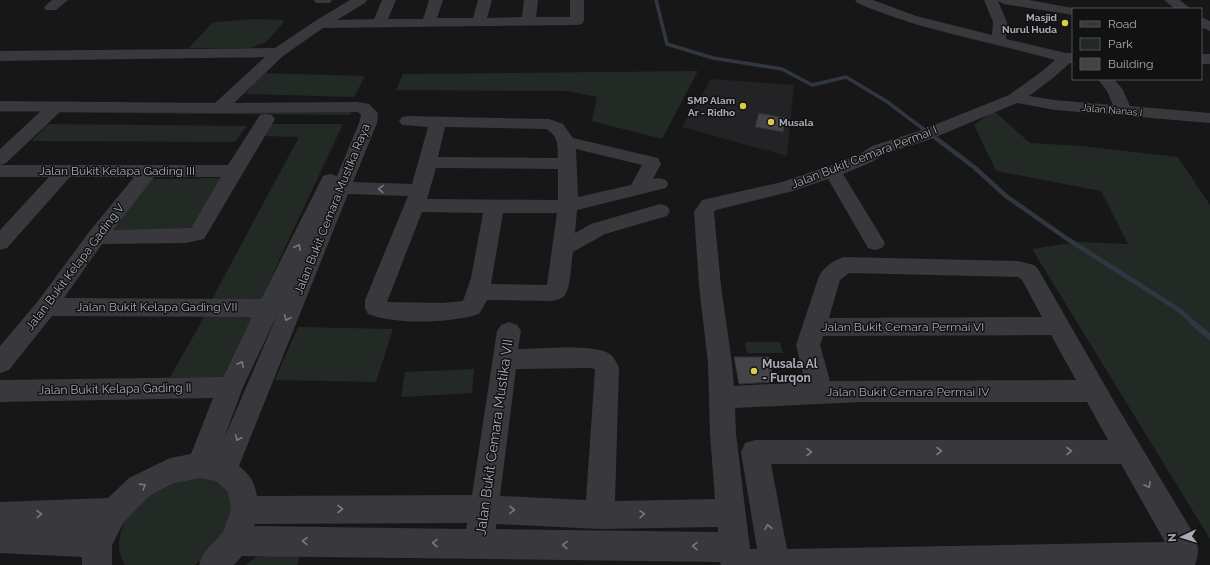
<svg xmlns="http://www.w3.org/2000/svg" width="1210" height="565" viewBox="0 0 1210 565" font-family="Raleway,sans-serif">
	<style>
		.built { fill: #232325 }
		.green { fill: #232a25 }
		.lines { fill: none; stroke-linecap: round; stroke-linejoin: round }
		.stream-far2 { stroke: #313740; stroke-width: 3.5 }
		.stream-far1 { stroke: #313740; stroke-width: 4.5 }
		.stream { stroke: #313740; stroke-width: 6 }
		.building { fill: #444448; stroke: #323134 }
		.minor { fill: #38383d; fill-rule: evenodd }
		.oneway { stroke: #777880 }
		.poi-dot { fill: #deca49; stroke: #121213; stroke-width: 1.5 }
		.labels { text-anchor: middle; dominant-baseline: central; stroke-width: 3; stroke-linejoin: round; paint-order: stroke }
		.far-poi-label { font-size: 10px; font-weight: bold; fill: #aaacb7; stroke: #121213; text-anchor: end }
		.far-street-label { font-size: 10px; fill: #aaacb7; stroke: #121213 }
		.street-label { font-size: 12px; fill: #aaacb7; stroke: #121213 }
		.poi-label { font-size: 12px; font-weight: bold; fill: #aaacb7; stroke: #121213; text-anchor: start }
		.near-street-label { font-size: 14px; fill: #aaacb7; stroke: #121213 }
	</style>
	<rect width="100%" height="100%" fill="#171718"/>
	<!-- built -->
	<polygon class="built" points="711,79 794,85 787,156 682,127"/>
	<!-- green -->
	<g class="green">
		<polygon points="255,19 283,20 284,22 266,42 251,48 189,48 211,24 215,22"/>
		<polygon points="698,71 662,139 592,121 597,97 567,91 396,90 403,74"/>
		<polygon points="261,73 365,76 354,97 246,94"/>
		<polygon points="0,109 352,111 350,115 0,112"/>
		<polygon points="994,111 1030,143 1082,146 1178,157 1210,205 1210,539 1032,249 1078,242 1128,244 1101,191 996,171 974,125"/>
		<polygon points="48,124 247,126 235,142 31,141"/>
		<polygon points="270,124 343,124 261,299 212,299 299,137 263,136"/>
		<polygon points="222,178 191,229 111,230 148,179"/>
		<polygon points="207,312 254,314 222,378 170,377"/>
		<polygon points="298,327 393,329 376,382 275,380"/>
		<polygon points="745,342 780,342 783,353 747,353"/>
		<polygon points="474,369 472,393 401,397 405,372"/>
		<path d="M180 475 226 479 234 520 206 557 195 565H125C111 544 124 515 141 499 152 489 168 482 180 475Z"/>
		<polygon points="266,550 301,554 297,565 245,565"/>
	</g>
	<g class="lines">
		<!-- stream-far2 -->
		<polyline class="stream-far2" points="656,0 667,44 713,58 782,69 812,85 846,77 886,101 938,140"/>
		<!-- stream-far1 -->
		<polyline class="stream-far1" points="937,139 974,167 1006,196 1066,238 1179,310 1195,324"/>
		<!-- stream -->
		<polyline class="stream" points="1193,323 1210,337"/>
	</g>
	<!-- building -->
	<g class="building">
		<polygon points="759,113 786,118 783,132 755,127"/>
		<polygon points="734,357 769,357 774,382 739,384"/>
	</g>
	<g class="lines">
		<!-- minor -->
		<g class="minor">
			<polygon points="52,0 68,0 56,10 46,10 44,7"/>
			<polygon points="314,0 332,0 330,3 316,3"/>
			<path d="M350 0H367L365 3 337 20 374 19 382 0H396L388 19H423L429 0H443L437 18H473L478 0H492L487 18 522 17 524 0H538L536 17H570V0H584V21L582 24 577 25 323 28 283 56 234 103 358 102 369 104 378 113 377 123 353 182 412 184 428 127 402 125 399 121 402 117 408 116 549 119 563 124 573 138 658 158 661 164 653 179 659 178 666 180 668 184 666 188 577 210 575 233 591 224 660 204 667 206 670 211 667 216 605 234 573 252C571 262 571 290 564 296 561 299 556 300 552 301L487 300 479 314C451 323 396 325 368 314L365 308V300L408 196 348 194 239 466C251 476 254 481 257 496L472 495 497 331 501 325 509 322 517 325 521 331 518 349C538 349 598 343 611 355 615 358 617 364 619 368L615 501 715 499 710 434 708 363 699 286 694 212 702 200 782 182 841 162 860 154 872 146 919 131 1009 95 1041 72 1055 60C989 41 921 31 857 3L855 0H873L916 16 992 35 993 22 984 0H1029L1078 9H1073V15L1004 4 998 1 1007 22 1006 39 1066 53H1073V63H1070L1053 78 1029 96 1055 100 1113 105 1107 91 1098 79H1114L1123 90 1130 106 1210 113V123L1055 110 1017 103 931 139 884 154 872 162 843 174 885 243 882 248 875 250 868 248 828 179 793 191 716 210 714 212 721 286 732 363 734 386 805 382 796 345 819 276C824 267 834 260 844 257L1018 261 1034 265 1038 269 1115 403 1195 536C1199 548 1199 553 1195 565H721L720 562 242 556 234 565H199L203 554 223 532 231 510 228 492 216 481 200 478 174 483 149 496 124 522 112 545V565H82V557L0 553V502L108 498 129 478 170 458 191 454 213 398 0 402V380L223 377 252 317 52 316 9 370 0 373V346L38 301 89 232 134 177H70L7 248 0 250V230L49 177H0V165H228L260 115 266 114 272 115 275 119 204 239 186 243 102 244 64 298 261 299 321 180 323 176 330 174 337 176 359 123 361 115 358 112 219 113 60 112 6 163 0 165V149L41 111H0V101L215 103 265 57 0 61V51L275 48 315 21ZM445 127 546 129C558 135 558 146 558 158L438 157ZM576 149 642 165 631 185 578 197ZM436 168 558 169V200L427 199ZM154 177H221L191 228 113 230ZM422 212 483 213 471 278 463 301 443 303 387 302ZM503 213H557L547 285 491 284ZM849 273 1018 277 1022 280 1042 317 829 318 840 280ZM278 313 223 441 243 387ZM1051 335 1076 380 830 381 820 345 823 336ZM589 368 595 369 586 500 500 496 516 369ZM861 402H1087L1108 440H755L745 443 741 452 757 549H750L736 434 735 408ZM771 464H1121L1165 542 787 549ZM467 523 466 529 254 526 255 524ZM496 524 600 529 718 527V532L496 529Z"/>
			<polygon points="1164,0 1180,0 1191,9 1175,9"/>
			<polygon points="1201,17 1210,21 1210,31 1201,27"/>
			<rect x="1201" y="54" width="9" height="10"/>
		</g>
	</g>
	<!-- one-way arrows -->
	<defs><path id="oneway-chevron" d="M-2-3.5L2.5 0L-2 3.5" fill="none" stroke-width="1.6" stroke-linecap="round" stroke-linejoin="round"/></defs>
	<g class="oneway">
		<use href="#oneway-chevron" transform="translate(381 189) rotate(-178)"/>
		<use href="#oneway-chevron" transform="translate(298 247) rotate(-65)"/>
		<use href="#oneway-chevron" transform="translate(287 318) rotate(113)"/>
		<use href="#oneway-chevron" transform="translate(241 364) rotate(-63)"/>
		<use href="#oneway-chevron" transform="translate(238 438) rotate(113)"/>
		<use href="#oneway-chevron" transform="translate(939 451)"/>
		<use href="#oneway-chevron" transform="translate(1069 451)"/>
		<use href="#oneway-chevron" transform="translate(809 452)"/>
		<use href="#oneway-chevron" transform="translate(1148 485) rotate(60)"/>
		<use href="#oneway-chevron" transform="translate(143 486) rotate(-32)"/>
		<use href="#oneway-chevron" transform="translate(340 509)"/>
		<use href="#oneway-chevron" transform="translate(512 510) rotate(3)"/>
		<use href="#oneway-chevron" transform="translate(39 514) rotate(-2)"/>
		<use href="#oneway-chevron" transform="translate(642 514) rotate(-1)"/>
		<use href="#oneway-chevron" transform="translate(768 527) rotate(-100)"/>
		<use href="#oneway-chevron" transform="translate(305 541) rotate(-179)"/>
		<use href="#oneway-chevron" transform="translate(435 543) rotate(-179)"/>
		<use href="#oneway-chevron" transform="translate(565 545) rotate(-179)"/>
		<use href="#oneway-chevron" transform="translate(695 546) rotate(-179)"/>
	</g>
	<!-- markers -->
	<g class="poi-dot">
		<circle cx="1065" cy="23" r="4"/>
		<circle cx="743" cy="106" r="4"/>
		<circle cx="771" cy="122" r="4"/>
		<circle cx="754" cy="371" r="4"/>
	</g>
	<g class="labels">
		<!-- far-poi labels -->
		<g class="far-poi-label">
			<text x="1057" y="17">Masjid<tspan x="1057" dy="12">Nurul Huda</tspan></text>
			<text x="735" y="100">SMP Alam<tspan x="735" dy="12">Ar - Ridho</tspan></text>
			<text x="779" y="122" text-anchor="start">Musala</text>
		</g>
		<!-- far-street labels -->
		<g class="far-street-label">
			<text transform="translate(1112 110) rotate(5)">Jalan Nanas I</text>
		</g>
		<!-- street labels -->
		<g class="street-label">
			<text transform="translate(864 157) rotate(-21)">Jalan Bukit Cemara Permai I</text>
			<text x="117" y="171">Jalan Bukit Kelapa Gading III</text>
			<text transform="translate(332 209) rotate(-68)">Jalan Bukit Cemara Mustika Raya</text>
			<text transform="translate(75 267) rotate(-53)">Jalan Bukit Kelapa Gading V</text>
			<text x="157" y="307">Jalan Bukit Kelapa Gading VII</text>
			<text x="903" y="327">Jalan Bukit Cemara Permai VI</text>
			<text transform="translate(115 389) rotate(-1)">Jalan Bukit Kelapa Gading II</text>
			<text x="908" y="392">Jalan Bukit Cemara Permai IV</text>
		</g>
		<!-- poi labels -->
		<g class="poi-label">
			<text x="762" y="364">Musala Al<tspan x="762" dy="14">- Furqon</tspan></text>
		</g>
		<!-- near-street labels -->
		<g class="near-street-label">
			<text transform="translate(494 437) rotate(-82)">Jalan Bukit Cemara Mustika VII</text>
		</g>
	</g>
	<!-- legend -->
	<rect x="1072" y="8" width="130" height="72" fill="#121213" stroke="#4f5055"/>
	<rect x="1080" y="21" width="20" height="6" fill="#38383d" stroke="#4f5055"/>
	<text x="1108" y="28" font-size="12" fill="#aaacb7">Road</text>
	<rect x="1080" y="38" width="20" height="12" fill="#232a25" stroke="#4f5055"/>
	<text x="1108" y="48" font-size="12" fill="#aaacb7">Park</text>
	<rect x="1080" y="58" width="20" height="12" fill="#444448" stroke="#4f5055"/>
	<text x="1108" y="68" font-size="12" fill="#aaacb7">Building</text>
	<!-- north arrow -->
	<g transform="translate(1182 537) rotate(266)" stroke="#121213" stroke-width="3" paint-order="stroke">
	<path d="M0-3L7 15L0 10L-7 15Z" fill="#aaacb7"/>
	<text y="-6" font-size="11" font-weight="bold" text-anchor="middle" fill="#aaacb7">N</text>
	</g>
</svg>
